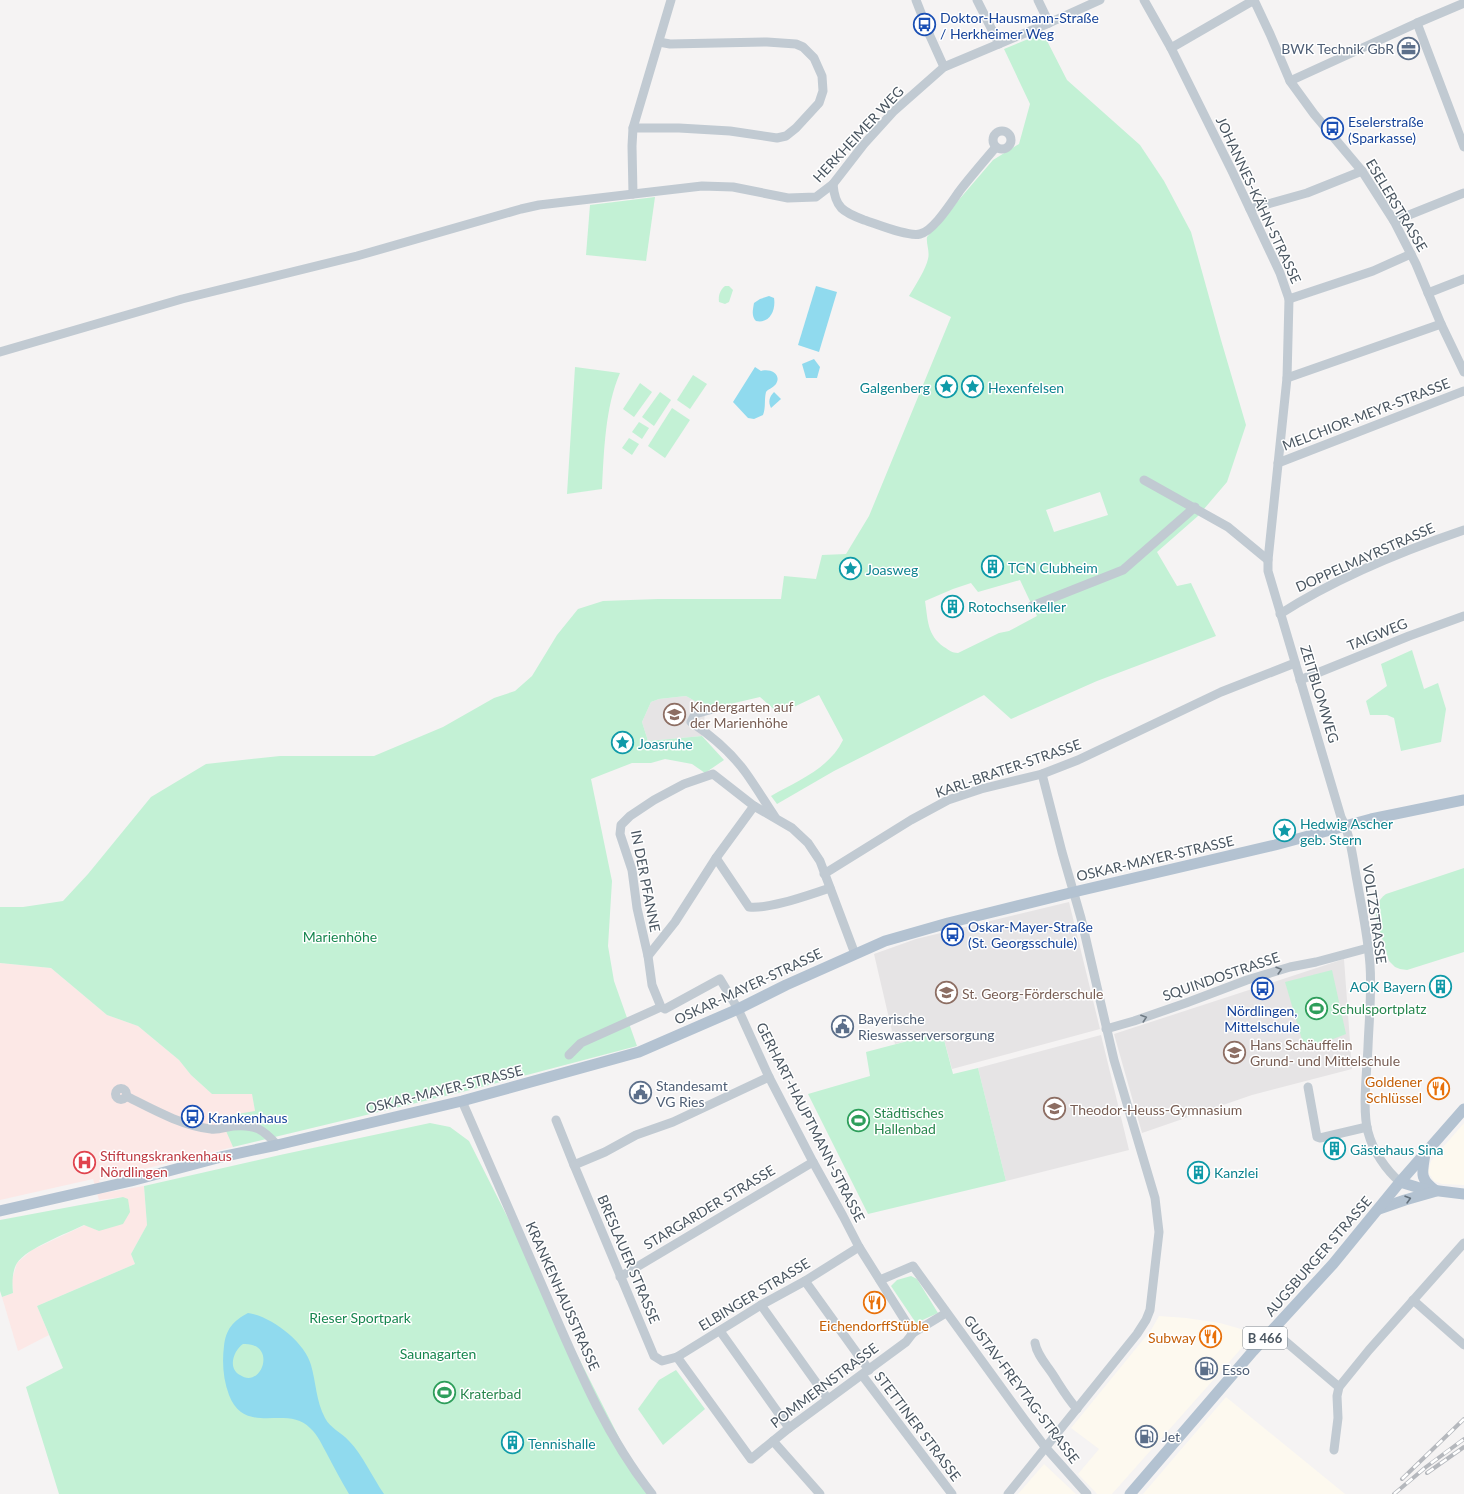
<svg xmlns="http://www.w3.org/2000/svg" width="1464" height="1494" viewBox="0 0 1464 1494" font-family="Lato,sans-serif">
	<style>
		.commercial { fill: #fdf9ef }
		.education { fill: #e6e4e5 }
		.medical { fill: #fce8e6 }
		.green { fill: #c3f1d5; fill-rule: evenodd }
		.water { fill: #90daee; fill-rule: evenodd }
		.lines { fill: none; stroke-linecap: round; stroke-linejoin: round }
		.minor { stroke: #c1cad2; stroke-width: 9 }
		.major { stroke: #b3c2d1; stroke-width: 11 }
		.rail-casing { stroke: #b5b8bd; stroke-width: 4 }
		.rail { stroke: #fff; stroke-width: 2.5; stroke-dasharray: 8; stroke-linecap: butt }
		.oneway { stroke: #6e7983 }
		.oneway2 { stroke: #64717d }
		.labels { text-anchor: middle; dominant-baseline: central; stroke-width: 3; stroke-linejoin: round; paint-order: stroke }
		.shield { fill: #fff; stroke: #808990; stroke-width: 1 }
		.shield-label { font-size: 13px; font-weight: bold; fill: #4a5661 }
		.transit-label { font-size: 14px; fill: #164399; stroke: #fff; text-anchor: start }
		.service-label { font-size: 14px; fill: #4e5e75; stroke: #fff; text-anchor: start }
		.street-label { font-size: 14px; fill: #4a5661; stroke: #fff }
		.culture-label { font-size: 14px; fill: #0d838f; stroke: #fff; text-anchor: start }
		.education-label { font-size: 14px; fill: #785e54; stroke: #fff; text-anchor: start }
		.park-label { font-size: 14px; fill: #17864f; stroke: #fff }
		.leisure-label { font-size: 14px; fill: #27864d; stroke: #fff; text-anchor: start }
		.food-label { font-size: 14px; fill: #c56008; stroke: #fff; text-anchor: end }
		.health-label { font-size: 14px; fill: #be3a42; stroke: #fff; text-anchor: start }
	</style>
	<rect width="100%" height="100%" fill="#f5f3f3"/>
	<!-- commercial -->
	<g class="commercial">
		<polygon points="1464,1123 1464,1185 1442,1184 1434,1181 1428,1172 1431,1161"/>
		<polygon points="1159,1316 1186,1318 1220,1323 1255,1333 1112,1494 1097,1494 1078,1474 1099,1449 1071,1428 1151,1330"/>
		<polygon points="1226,1397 1345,1494 1143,1494"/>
		<polygon points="1044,1464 1076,1494 1018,1494"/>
	</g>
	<!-- education -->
	<g class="education">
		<polygon points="686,696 706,707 702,736 648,741 642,722 651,702 659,699"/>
		<polygon points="1069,902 1100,1029 952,1069 942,1032 895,1044 874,954 916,939"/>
		<polygon points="1344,959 1352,1069 1252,1095 1142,1133 1114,1034"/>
		<polygon points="1101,1035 1129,1150 1006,1181 978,1068"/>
	</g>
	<!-- medical -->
	<polygon class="medical" points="0,963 51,968 107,1015 138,1026 179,1060 191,1075 212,1094 252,1093 255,1111 227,1131 233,1147 99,1180 102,1193 144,1186 147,1225 131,1254 135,1264 37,1306 49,1335 18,1351 2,1297 13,1293 12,1280 17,1263 32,1250 85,1225 99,1231 123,1197 99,1200 93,1179 0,1200"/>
	<!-- green -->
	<g class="green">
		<path d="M1043 33 1067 80 1140 145 1164 181 1191 232 1221 340 1246 425 1227 482 1198 516 1157 552 1177 586 1191 583 1216 636 1097 681 1011 719 984 695 834 771 777 804 771 796C797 781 829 769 843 740L819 695 779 714 760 697 709 709 686 696 659 699 651 702 642 722 648 741 702 736 724 760 705 773 692 764 665 759 651 763H632L591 779 612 881 608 946 614 981 637 1046 470 1090 233 1147 220 1117 255 1111 252 1094H212L191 1075 179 1060 138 1026 107 1015 51 968 0 963V907H23L63 901 88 874 151 797 206 764 280 756H374L443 727 494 698 515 691 532 676 557 635 578 609 603 601 658 599H781L784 576 816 579 822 555 846 554 869 516 951 317 909 296C915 286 926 269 928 259 930 251 926 244 927 237L993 160 1019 144 1030 104 1004 49ZM1100 492 1108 515 1054 532 1046 510ZM1020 580 1037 616 1009 631 999 633 958 653C952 653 949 650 944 647 927 635 928 620 925 601L953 589 971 583 978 592Z"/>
		<polygon points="655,197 646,261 586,255 590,205"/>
		<path d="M725 286H729L733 290 729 302 725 304 719 302C718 296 720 290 725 286Z"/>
		<path d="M575 367 620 373C605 407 604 452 602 489L567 494Z"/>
		<polygon points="693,375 707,384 690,409 677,400"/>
		<polygon points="640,383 652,392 634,417 623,409"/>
		<polygon points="660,392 671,400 654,426 642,417"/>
		<polygon points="672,408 690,420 665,458 648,446"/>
		<polygon points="639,422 649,428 642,439 632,432"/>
		<polygon points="629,438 639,444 632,455 622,448"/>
		<polygon points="1412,650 1424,689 1438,683 1446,709 1441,742 1401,751 1394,718 1387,715 1370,715 1366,701 1387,686 1381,664"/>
		<path d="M1464 868V952L1407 970 1400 969 1395 967 1389 961 1376 918C1375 907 1378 900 1386 894Z"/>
		<polygon points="1332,970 1346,1034 1305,1050 1285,982"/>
		<polygon points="942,1032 953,1074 978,1068 1006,1181 868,1214 808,1094 870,1076 866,1052"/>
		<polygon points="430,1123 450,1127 469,1141 639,1477 653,1494 59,1494 26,1387 63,1368 37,1306 135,1264 131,1254 147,1225 144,1186 280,1155"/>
		<path d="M123 1197 128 1199 130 1212 123 1224 99 1231 84 1225C68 1233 27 1248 17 1263 12 1271 12 1284 13 1293L2 1297 0 1291V1220Z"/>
		<polygon points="911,1276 917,1279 938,1313 916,1323 891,1286 897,1280"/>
		<polygon points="676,1370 705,1409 663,1445 638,1409 659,1380"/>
	</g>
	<!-- water -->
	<g class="water">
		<polygon points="816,286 837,292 819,352 798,345"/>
		<path d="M769 296 774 298C776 310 770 324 756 321 751 316 753 309 754 303L760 299Z"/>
		<polygon points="814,359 820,367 817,378 806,378 802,364"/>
		<path d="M755 367 761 371C770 368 782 374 776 384 773 388 768 389 766 392 764 400 766 408 763 415L754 419 748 418 733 402Z"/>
		<path d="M774 392 781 399 771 408C768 402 769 397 774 392Z"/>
		<path d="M248 1313C271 1316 305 1342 311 1365 316 1382 316 1401 325 1418 330 1428 341 1432 349 1441 362 1454 373 1478 384 1494H349C341 1481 334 1467 327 1454 322 1445 318 1435 310 1428 287 1404 245 1437 229 1395 223 1379 222 1362 224 1346 226 1329 233 1321 248 1313ZM243 1344C278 1342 262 1390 240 1375 227 1368 234 1350 243 1344Z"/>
	</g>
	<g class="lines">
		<!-- minor -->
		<g class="minor">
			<polyline points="916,0 930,36 944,67"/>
			<polyline points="977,0 999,44"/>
			<polyline points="1038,0 1049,23"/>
			<path d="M1144 0 1171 48 1232 171 1280 273 1289 299 1287 378 1268 560V571L1341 817C1351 836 1353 860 1357 881 1362 909 1368 937 1370 965 1372 992 1369 1020 1368 1047 1367 1070 1362 1110 1368 1132 1373 1151 1386 1170 1400 1182"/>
			<polyline points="1254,0 1270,34 1290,81 1314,114 1362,171 1394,221 1416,264 1441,324 1464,372"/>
			<polyline points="1417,23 1464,147"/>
			<polyline points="1171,48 1254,0"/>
			<polyline points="1290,81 1417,23 1464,3"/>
			<polyline points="633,128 679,128 730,131 777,138 786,136 796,128 819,103 823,91 822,76 814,58 803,47 796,44 767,42 670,44 659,42"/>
			<circle cx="1002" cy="140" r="9"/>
			<path d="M833 184C835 208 843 212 864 220 877 224 907 237 920 234 934 231 952 201 961 189 972 175 984 161 996 147"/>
			<polyline points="633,194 632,146 633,128 671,0"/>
			<polyline points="1250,209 1307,193 1362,171"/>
			<polyline points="1394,221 1464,193"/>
			<polyline points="1428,293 1464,279"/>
			<polyline points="1289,299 1373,271 1411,254"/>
			<polyline points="0,352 182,299 357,256 521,209 539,205 702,186 733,187 788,198 816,197 833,184 864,144 893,112 944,67 1049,23 1100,0"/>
			<polyline points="1287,378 1441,324"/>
			<polyline points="1278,463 1464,391"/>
			<polyline points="1144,480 1228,527 1268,560"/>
			<polyline points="1032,606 1123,570 1195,507"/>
			<path d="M1280 614C1336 578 1402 551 1464 530"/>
			<polyline points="1300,680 1409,636 1464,616"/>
			<path d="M713 709 695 714 691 722C712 736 731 752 746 773 756 787 765 802 775 817"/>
			<path d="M716 858 749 907C771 909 808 895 830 888"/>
			<polyline points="824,874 911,820 948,800 981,789 1042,774 1078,760 1221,692 1295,663"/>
			<polyline points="855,954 820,861 808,843 792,828 754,806 713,774 684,784 654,800 630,816 621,825 620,834 632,870 637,908 648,956 652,985 661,1007 665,1009 720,979 738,1009 769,1077 813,1162 843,1216 859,1247 913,1333 946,1313"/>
			<polyline points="648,956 675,922 716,858 754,806"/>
			<polyline points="1106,1029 1134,1021 1186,1003 1247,980 1290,967 1316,962 1368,948"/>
			<polyline points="569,1055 581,1043 661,1007"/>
			<polyline points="1308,1087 1317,1137 1320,1138 1367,1127"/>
			<circle cx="121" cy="1094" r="5.5"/>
			<path d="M126 1096C152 1109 182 1126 211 1129 218 1130 226 1127 233 1126 255 1124 263 1129 277 1145"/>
			<path d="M462 1101C491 1167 519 1233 548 1299 577 1366 606 1436 652 1494"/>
			<polyline points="556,1120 574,1165 605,1152 636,1135 673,1122 769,1077"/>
			<polyline points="574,1165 654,1356 662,1361 677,1357 761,1305 805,1281 859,1247"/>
			<polyline points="620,1277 813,1162"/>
			<polyline points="880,1280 913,1266 1024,1419 1046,1448 1087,1494"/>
			<polyline points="805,1281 869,1370"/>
			<polyline points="1413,1300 1464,1345"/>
			<polyline points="761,1305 828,1399"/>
			<polyline points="1272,1330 1339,1387"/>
			<polyline points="720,1331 789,1428"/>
			<path d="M1035 1343C1037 1356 1048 1366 1055 1378 1062 1389 1068 1399 1077 1409"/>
			<polyline points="677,1357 751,1459 789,1428 906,1342 913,1333"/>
			<polyline points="862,1375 952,1494"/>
			<polyline points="773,1441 820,1494"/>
			<polyline points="1334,1450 1338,1418 1337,1396 1339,1387 1369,1350 1464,1243"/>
			<polyline points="1008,1494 1137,1334 1146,1320 1150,1310 1159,1232 1155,1198 1114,1060 1081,918 1062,852 1042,774"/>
		</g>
		<!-- major -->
		<g class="major">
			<path d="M1425 1154C1422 1173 1419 1179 1436 1191"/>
			<polyline points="1400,1182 1423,1189 1464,1194"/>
			<polyline points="1379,1209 1405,1200 1433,1192"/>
			<polyline points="0,1211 131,1181 221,1157 277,1145 462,1101 639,1052 738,1009 786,985 885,941 948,923 1074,892 1275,845 1371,819 1464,800"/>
			<polyline points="1130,1494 1253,1351 1333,1264 1400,1182 1464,1109"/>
		</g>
		<defs>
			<g id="rail">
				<polyline points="1427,1473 1464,1447"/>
				<polyline points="1402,1479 1464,1419"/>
				<polyline points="1394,1494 1426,1467 1464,1439"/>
			</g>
		</defs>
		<!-- rail casing -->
		<use href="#rail" class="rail-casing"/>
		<!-- rail -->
		<use href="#rail" class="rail"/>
	</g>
	<!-- one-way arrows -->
	<defs><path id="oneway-chevron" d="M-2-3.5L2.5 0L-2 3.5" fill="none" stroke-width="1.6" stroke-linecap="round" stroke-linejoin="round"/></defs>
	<g class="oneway">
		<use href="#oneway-chevron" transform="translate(1279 970) rotate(-17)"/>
		<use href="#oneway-chevron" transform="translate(1144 1018) rotate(-19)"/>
	</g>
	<use class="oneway2" href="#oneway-chevron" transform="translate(1408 1199) rotate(-16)"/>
	<!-- icons -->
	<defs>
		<symbol id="bus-ring" viewBox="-11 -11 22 22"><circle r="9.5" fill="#fff" stroke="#1a4fb4" stroke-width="1.5"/><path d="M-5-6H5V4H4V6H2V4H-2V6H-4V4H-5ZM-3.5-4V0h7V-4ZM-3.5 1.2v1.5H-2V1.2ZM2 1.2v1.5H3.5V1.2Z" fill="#1a4fb4"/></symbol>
		<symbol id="office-ring" viewBox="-11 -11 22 22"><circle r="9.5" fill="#fff" stroke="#5c6f8a" stroke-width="1.5"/><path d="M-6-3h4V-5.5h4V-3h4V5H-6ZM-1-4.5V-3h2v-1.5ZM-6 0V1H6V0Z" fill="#5c6f8a"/></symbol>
		<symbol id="sight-ring" viewBox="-11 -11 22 22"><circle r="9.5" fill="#fff" stroke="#0f9aa8" stroke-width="1.5"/><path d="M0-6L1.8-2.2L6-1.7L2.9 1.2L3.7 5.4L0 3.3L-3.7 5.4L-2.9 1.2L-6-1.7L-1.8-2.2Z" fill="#0f9aa8"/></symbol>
		<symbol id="building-ring" viewBox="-11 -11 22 22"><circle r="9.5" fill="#fff" stroke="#0f9aa8" stroke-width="1.5"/><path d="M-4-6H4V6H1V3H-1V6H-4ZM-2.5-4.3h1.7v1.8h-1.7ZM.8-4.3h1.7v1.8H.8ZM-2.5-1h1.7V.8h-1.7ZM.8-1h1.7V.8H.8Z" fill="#0f9aa8"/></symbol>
		<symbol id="school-ring" viewBox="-11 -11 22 22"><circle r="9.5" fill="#fff" stroke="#8d6e63" stroke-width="1.5"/><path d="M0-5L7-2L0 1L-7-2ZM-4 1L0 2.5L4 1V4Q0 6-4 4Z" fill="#8d6e63"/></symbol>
		<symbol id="stadium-ring" viewBox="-11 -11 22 22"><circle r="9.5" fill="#fff" stroke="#2e9e5b" stroke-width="1.5"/><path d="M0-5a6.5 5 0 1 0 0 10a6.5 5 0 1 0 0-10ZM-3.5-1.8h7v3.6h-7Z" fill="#2e9e5b"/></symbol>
		<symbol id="civic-ring" viewBox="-11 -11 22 22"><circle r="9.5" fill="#fff" stroke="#5c6f8a" stroke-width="1.5"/><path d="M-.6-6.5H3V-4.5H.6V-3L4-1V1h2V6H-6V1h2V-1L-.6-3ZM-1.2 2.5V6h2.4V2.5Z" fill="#5c6f8a"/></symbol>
		<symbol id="restaurant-ring" viewBox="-11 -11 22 22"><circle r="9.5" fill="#fff" stroke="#e8710a" stroke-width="1.5"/><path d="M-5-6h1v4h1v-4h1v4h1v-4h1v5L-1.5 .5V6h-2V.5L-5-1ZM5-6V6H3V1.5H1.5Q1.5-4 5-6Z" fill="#e8710a"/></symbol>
		<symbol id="hospital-ring" viewBox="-11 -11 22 22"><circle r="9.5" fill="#fff" stroke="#e0444e" stroke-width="1.5"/><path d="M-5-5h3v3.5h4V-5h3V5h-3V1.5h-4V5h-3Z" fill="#e0444e"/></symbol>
		<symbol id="fuel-ring" viewBox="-11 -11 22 22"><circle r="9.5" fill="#fff" stroke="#5c6f8a" stroke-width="1.5"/><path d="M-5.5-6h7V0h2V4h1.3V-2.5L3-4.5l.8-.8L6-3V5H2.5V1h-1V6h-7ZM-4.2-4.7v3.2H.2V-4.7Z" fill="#5c6f8a"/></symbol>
	</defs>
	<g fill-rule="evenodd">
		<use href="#bus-ring" x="912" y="12" width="25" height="25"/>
		<use href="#office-ring" x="1396" y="36" width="25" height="25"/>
		<use href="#bus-ring" x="1320" y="116" width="25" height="25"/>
		<use href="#sight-ring" x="934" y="374" width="25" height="25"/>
		<use href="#sight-ring" x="960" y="374" width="25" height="25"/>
		<use href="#building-ring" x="980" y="554" width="25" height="25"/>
		<use href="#sight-ring" x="838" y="556" width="25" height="25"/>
		<use href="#building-ring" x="940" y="594" width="25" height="25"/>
		<use href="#school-ring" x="662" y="702" width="25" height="25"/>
		<use href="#sight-ring" x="610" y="730" width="25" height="25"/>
		<use href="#sight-ring" x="1272" y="818" width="25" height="25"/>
		<use href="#bus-ring" x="940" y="922" width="25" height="25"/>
		<use href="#building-ring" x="1428" y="974" width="25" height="25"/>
		<use href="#bus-ring" x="1250" y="976" width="25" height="25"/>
		<use href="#school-ring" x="934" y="980" width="25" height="25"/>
		<use href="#stadium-ring" x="1304" y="996" width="25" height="25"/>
		<use href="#civic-ring" x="830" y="1014" width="25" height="25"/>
		<use href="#school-ring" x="1222" y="1040" width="25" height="25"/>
		<use href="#restaurant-ring" x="1426" y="1076" width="25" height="25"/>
		<use href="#civic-ring" x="628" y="1080" width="25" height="25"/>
		<use href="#school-ring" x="1042" y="1096" width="25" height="25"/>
		<use href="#bus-ring" x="180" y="1104" width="25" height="25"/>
		<use href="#stadium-ring" x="846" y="1108" width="25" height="25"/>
		<use href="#building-ring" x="1322" y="1136" width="25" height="25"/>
		<use href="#hospital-ring" x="72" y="1150" width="25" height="25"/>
		<use href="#building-ring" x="1186" y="1160" width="25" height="25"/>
		<use href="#restaurant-ring" x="862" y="1290" width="25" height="25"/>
		<use href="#restaurant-ring" x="1198" y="1324" width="25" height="25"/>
		<use href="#fuel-ring" x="1194" y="1356" width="25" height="25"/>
		<use href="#stadium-ring" x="432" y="1380" width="25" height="25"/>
		<use href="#fuel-ring" x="1134" y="1424" width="25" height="25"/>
		<use href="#building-ring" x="500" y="1430" width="25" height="25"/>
	</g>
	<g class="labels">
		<!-- shield labels -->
		<rect class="shield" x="1243" y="1327" width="44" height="22" rx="3"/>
		<g class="shield-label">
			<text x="1265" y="1338">B 466</text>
		</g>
		<!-- transit labels -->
		<g class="transit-label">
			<text x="940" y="17">Doktor-Hausmann-Straße<tspan x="940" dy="16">/ Herkheimer Weg</tspan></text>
			<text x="1348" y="121">Eselerstraße<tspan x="1348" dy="16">(Sparkasse)</tspan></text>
			<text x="968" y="926">Oskar-Mayer-Straße<tspan x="968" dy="16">(St. Georgsschule)</tspan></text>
			<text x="1262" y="1010" text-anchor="middle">Nördlingen,<tspan x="1262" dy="16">Mittelschule</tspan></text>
			<text x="208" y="1117">Krankenhaus</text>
		</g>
		<!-- service labels -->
		<g class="service-label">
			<text x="1394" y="48" text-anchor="end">BWK Technik GbR</text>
			<text x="858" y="1018">Bayerische<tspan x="858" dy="16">Rieswasserversorgung</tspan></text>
			<text x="656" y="1085">Standesamt<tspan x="656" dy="16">VG Ries</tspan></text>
			<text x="1222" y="1369">Esso</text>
			<text x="1162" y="1436">Jet</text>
		</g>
		<!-- street labels -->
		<g class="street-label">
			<text transform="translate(858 134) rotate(-47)">HERKHEIMER WEG</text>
			<text transform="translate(1259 200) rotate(65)">JOHANNES-KÄHN-STRASSE</text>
			<text transform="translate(1397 205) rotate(59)">ESELERSTRASSE</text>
			<text transform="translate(1366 414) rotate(-21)">MELCHIOR-MEYR-STRASSE</text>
			<text transform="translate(1365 557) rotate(-24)">DOPPELMAYRSTRASSE</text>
			<text transform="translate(1377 634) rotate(-22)">TAIGWEG</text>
			<text transform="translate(1320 694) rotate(73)">ZEITBLOMWEG</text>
			<text transform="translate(1008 768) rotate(-19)">KARL-BRATER-STRASSE</text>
			<text transform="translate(1155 858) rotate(-13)">OSKAR-MAYER-STRASSE</text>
			<text transform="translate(646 881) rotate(79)">IN DER PFANNE</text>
			<text transform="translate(1375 914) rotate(82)">VOLTZSTRASSE</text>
			<text transform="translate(1221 976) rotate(-19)">SQUINDOSTRASSE</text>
			<text transform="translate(748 986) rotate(-25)">OSKAR-MAYER-STRASSE</text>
			<text transform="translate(444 1089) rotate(-14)">OSKAR-MAYER-STRASSE</text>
			<text transform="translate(811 1122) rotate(63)">GERHART-HAUPTMANN-STRASSE</text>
			<text transform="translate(709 1207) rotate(-31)">STARGARDER STRASSE</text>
			<text transform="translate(1318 1256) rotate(-49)">AUGSBURGER STRASSE</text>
			<text transform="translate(629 1259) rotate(67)">BRESLAUER STRASSE</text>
			<text transform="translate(754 1294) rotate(-31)">ELBINGER STRASSE</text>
			<text transform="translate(563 1296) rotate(66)">KRANKENHAUSSTRASSE</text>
			<text transform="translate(824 1385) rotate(-37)">POMMERNSTRASSE</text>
			<text transform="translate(1022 1389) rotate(53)">GUSTAV-FREYTAG-STRASSE</text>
			<text transform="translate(918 1426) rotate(53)">STETTINER STRASSE</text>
		</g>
		<!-- culture labels -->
		<g class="culture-label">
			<text x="930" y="387" text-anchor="end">Galgenberg</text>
			<text x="988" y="387">Hexenfelsen</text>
			<text x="1008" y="567">TCN Clubheim</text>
			<text x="866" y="569">Joasweg</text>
			<text x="968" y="606">Rotochsenkeller</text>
			<text x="638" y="743">Joasruhe</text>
			<text x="1300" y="823">Hedwig Ascher<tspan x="1300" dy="16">geb. Stern</tspan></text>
			<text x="1426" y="986" text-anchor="end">AOK Bayern</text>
			<text x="1350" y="1149">Gästehaus Sina</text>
			<text x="1214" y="1172">Kanzlei</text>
			<text x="528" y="1443">Tennishalle</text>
		</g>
		<!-- education labels -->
		<g class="education-label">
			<text x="690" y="706">Kindergarten auf<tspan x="690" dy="16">der Marienhöhe</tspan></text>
			<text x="962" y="993">St. Georg-Förderschule</text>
			<text x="1250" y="1044">Hans Schäuffelin<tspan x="1250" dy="16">Grund- und Mittelschule</tspan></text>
			<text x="1070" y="1109">Theodor-Heuss-Gymnasium</text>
		</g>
		<!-- park labels -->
		<g class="park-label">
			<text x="340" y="936">Marienhöhe</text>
			<text x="360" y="1317">Rieser Sportpark</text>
			<text x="438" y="1353">Saunagarten</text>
		</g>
		<!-- leisure labels -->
		<g class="leisure-label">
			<text x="1332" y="1008">Schulsportplatz</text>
			<text x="874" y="1112">Städtisches<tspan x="874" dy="16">Hallenbad</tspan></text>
			<text x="460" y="1393">Kraterbad</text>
		</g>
		<!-- food labels -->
		<g class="food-label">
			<text x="1422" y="1081">Goldener<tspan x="1422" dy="16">Schlüssel</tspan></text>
			<text x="874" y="1325" text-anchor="middle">EichendorffStüble</text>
			<text x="1196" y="1337">Subway</text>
		</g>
		<!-- health labels -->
		<g class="health-label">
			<text x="100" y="1155">Stiftungskrankenhaus<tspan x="100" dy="16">Nördlingen</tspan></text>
		</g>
	</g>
</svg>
